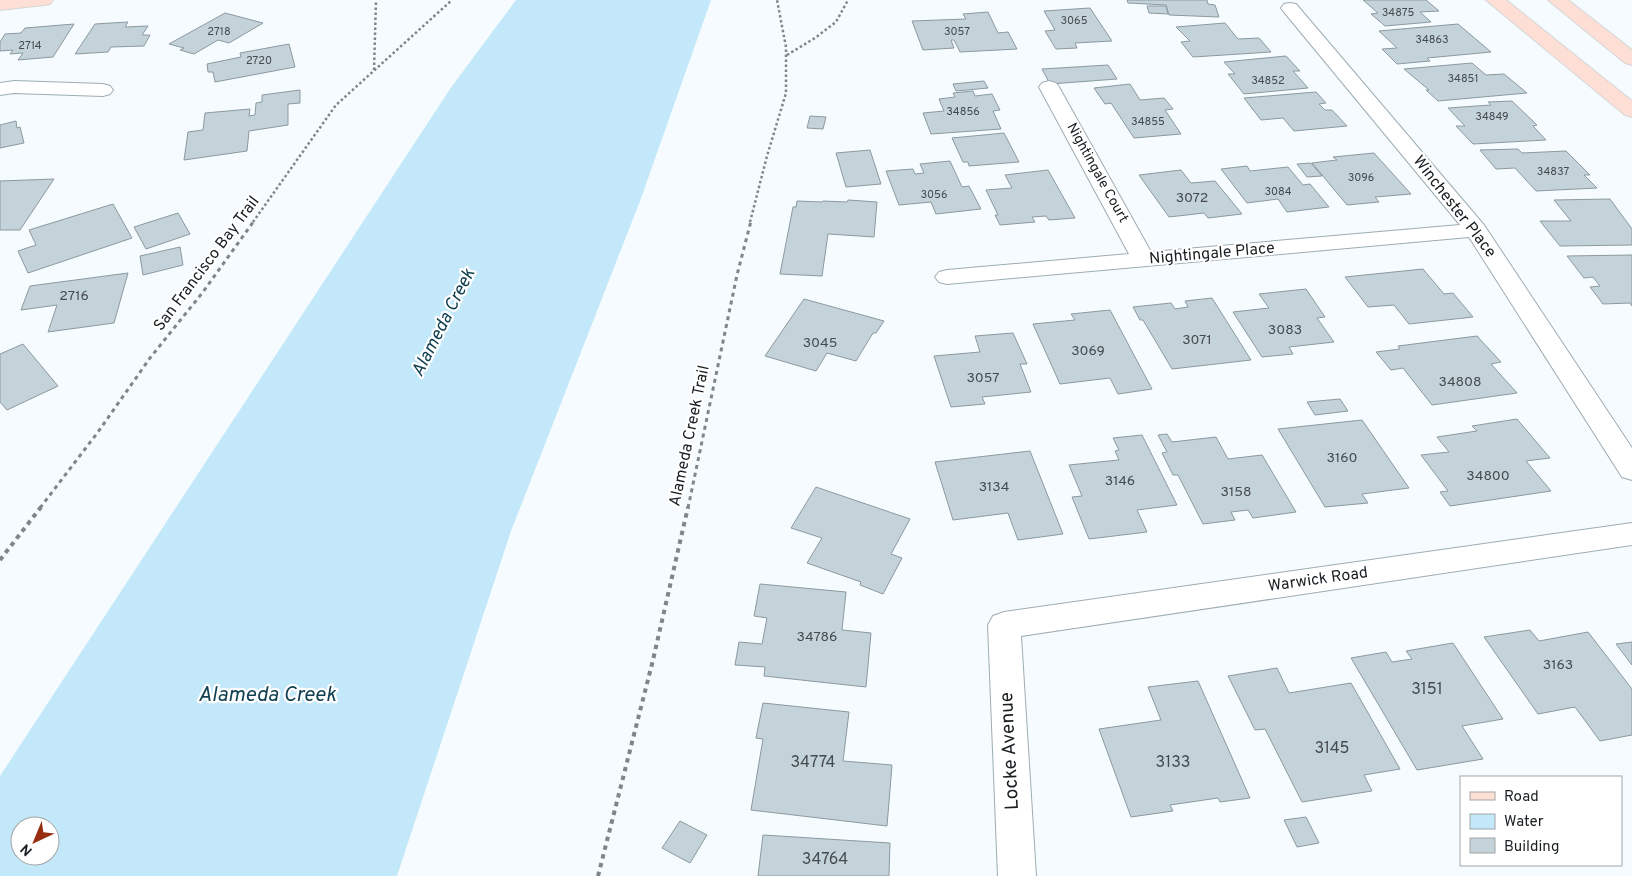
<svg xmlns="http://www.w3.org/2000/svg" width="1632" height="876" viewBox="0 0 1632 876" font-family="Overpass,sans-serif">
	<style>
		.water { fill: #c2e8f9; fill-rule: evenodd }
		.building { fill: #c4d2da; stroke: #8b99a0 }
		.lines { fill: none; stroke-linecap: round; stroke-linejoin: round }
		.minor-casing { stroke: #9eacb3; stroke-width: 2 }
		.major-casing { stroke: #d6d6d7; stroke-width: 2 }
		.path-far2 { stroke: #7f8588; stroke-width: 2.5; stroke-dasharray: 2.5 2.5; stroke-linecap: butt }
		.path-far1 { stroke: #7f8588; stroke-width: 3; stroke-dasharray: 4 4; stroke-linecap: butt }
		.path { stroke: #7f8588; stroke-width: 4; stroke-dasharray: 4.5 4.5; stroke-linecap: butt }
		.minor { fill: #fff; fill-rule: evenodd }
		.major { fill: #fddfd6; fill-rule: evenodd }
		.labels { text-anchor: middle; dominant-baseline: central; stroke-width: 4.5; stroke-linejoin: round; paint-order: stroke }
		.far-number-label { font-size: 11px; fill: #444b4f }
		.far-street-label { font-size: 14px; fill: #191e21; stroke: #fff }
		.number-label { font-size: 14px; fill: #444b4f }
		.street-label { font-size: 16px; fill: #191e21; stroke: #fff }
		.near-number-label { font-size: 16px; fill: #444b4f }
		.water-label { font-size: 18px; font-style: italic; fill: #124153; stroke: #fff }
		.near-street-label { font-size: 19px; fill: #191e21; stroke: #fff }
		.near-water-label { font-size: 21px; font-style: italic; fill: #124153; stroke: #fff }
	</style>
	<rect width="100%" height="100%" fill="#f5fbfe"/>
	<!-- water -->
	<path class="water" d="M516 0H711L640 201 511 531 397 876H0V776L450 89ZM20 826H50V856H20Z"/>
	<!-- building -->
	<g class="building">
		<polygon points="1127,0 1207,0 1208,4 1215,5 1219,17 1169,15 1166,5 1128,3"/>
		<polygon points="1363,0 1426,0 1439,11 1420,12 1431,22 1385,26 1371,14 1378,13"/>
		<polygon points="1147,6 1166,6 1168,14 1149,13"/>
		<polygon points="1090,8 1112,41 1075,43 1077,48 1056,49 1045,31 1055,30 1044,11"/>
		<polygon points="988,12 998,33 1008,32 1017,49 960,52 954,40 951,40 954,48 923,50 912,21 966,19 963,14"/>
		<polygon points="225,13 263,23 229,43 218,40 194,54 180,50 184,48 169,44"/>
		<polygon points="128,22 125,27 148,26 142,35 150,35 144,46 111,47 108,52 75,54 95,24"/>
		<polygon points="1225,23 1238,39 1259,38 1271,52 1193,57 1181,42 1190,41 1176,27"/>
		<polygon points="74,24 53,57 18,60 23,53 10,54 13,50 0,51 0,42 5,34 21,33 25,28"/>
		<polygon points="1458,24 1491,52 1427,58 1430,61 1397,64 1382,49 1397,48 1379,31"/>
		<polygon points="289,44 295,67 215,82 213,72 208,72 207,64 241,57 240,53"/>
		<polygon points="1286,56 1300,71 1293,71 1308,88 1244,94 1228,74 1235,74 1224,62"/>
		<polygon points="1472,63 1486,75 1504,74 1527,93 1438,101 1426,90 1429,90 1404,69"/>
		<polygon points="1108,65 1117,79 1050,84 1042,69"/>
		<polygon points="984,81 988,88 956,91 953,84"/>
		<polygon points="1130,84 1140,100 1164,98 1173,109 1165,110 1181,134 1134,138 1111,103 1105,104 1094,88"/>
		<polygon points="300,90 300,103 288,104 288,125 249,131 247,151 184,160 188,132 203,130 205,113 250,109 249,116 255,115 256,103 262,102 262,95"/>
		<polygon points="973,91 975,96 992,94 1000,110 993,111 1001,129 931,134 923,113 944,111 939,99 955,97 953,93"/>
		<polygon points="1316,92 1326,103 1319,104 1325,110 1332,110 1347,126 1294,131 1283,118 1261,120 1244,98"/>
		<polygon points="1512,101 1537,125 1533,126 1546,140 1473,144 1456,126 1465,126 1448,108 1491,105 1488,102"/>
		<polygon points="810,116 826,117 823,129 807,128"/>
		<polygon points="16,121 17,128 20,127 24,143 0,148 0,125"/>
		<polygon points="1004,133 1019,162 969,166 968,162 963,162 952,138"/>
		<polygon points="1518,149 1522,153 1566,151 1590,175 1584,175 1597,188 1536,191 1515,168 1496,169 1480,150"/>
		<polygon points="870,150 881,184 846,187 836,153"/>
		<polygon points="1374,153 1411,194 1375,197 1379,202 1347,205 1312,163 1337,160 1333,157"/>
		<polygon points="950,161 962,187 969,186 981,209 936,214 931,202 899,205 886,171 913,169 915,174 924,173 920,164"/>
		<polygon points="1311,163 1322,176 1307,177 1297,164"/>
		<polygon points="1247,166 1250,171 1288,167 1303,185 1310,184 1329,207 1287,212 1278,199 1247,203 1221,169"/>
		<polygon points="1048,170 1075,218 1049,220 1046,216 1032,217 1035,222 1000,225 995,215 998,215 986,190 1012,188 1005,175"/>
		<polygon points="1181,170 1191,183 1215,181 1242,214 1208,218 1204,213 1169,217 1139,175"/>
		<polygon points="54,179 20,230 0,230 0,181"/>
		<polygon points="1610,199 1632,229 1632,245 1560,246 1540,221 1571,221 1554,200"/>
		<polygon points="848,200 877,202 874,237 828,234 822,276 780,274 793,207 796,207 797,201 822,202 823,201 847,202"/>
		<polygon points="113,204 132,238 28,273 18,251 36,245 29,230"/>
		<polygon points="178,213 190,234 146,249 134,227"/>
		<polygon points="180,247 183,265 143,275 140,256"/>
		<polygon points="1632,255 1632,306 1630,303 1603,304 1590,287 1600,286 1593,277 1584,278 1567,256"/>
		<polygon points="1423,269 1444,294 1453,293 1473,317 1409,324 1394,305 1368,307 1345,277"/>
		<polygon points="128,273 114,323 48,332 57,305 21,310 30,286"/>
		<polygon points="1306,289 1325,317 1317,318 1334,342 1289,347 1293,354 1262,357 1233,312 1269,308 1259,294"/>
		<polygon points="1212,298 1251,360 1172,369 1143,320 1140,320 1133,307 1171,303 1175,309 1188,307 1185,301"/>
		<polygon points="804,299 884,321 876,333 873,333 856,361 827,353 816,371 765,356"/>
		<polygon points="1110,310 1152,389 1118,394 1110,378 1060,384 1033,324 1075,320 1071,314"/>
		<polygon points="1013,333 1027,364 1020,364 1031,392 982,397 985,404 951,407 934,356 980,352 975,336"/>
		<polygon points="1477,336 1501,362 1491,364 1517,393 1432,405 1403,368 1391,370 1376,352 1400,349 1398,346"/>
		<polygon points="23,344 58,386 7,410 0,402 0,354"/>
		<polygon points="1340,399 1348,411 1315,415 1307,402"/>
		<polygon points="1517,419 1550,458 1526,461 1551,491 1450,506 1440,492 1448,491 1421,455 1449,452 1437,437 1477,431 1472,426"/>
		<polygon points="1362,420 1409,488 1362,494 1368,503 1325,507 1278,429"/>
		<polygon points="1167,434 1172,442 1216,437 1228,459 1262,455 1296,512 1253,518 1248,510 1231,512 1235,520 1203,524 1178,475 1173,475 1162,453 1167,452 1158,435"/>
		<polygon points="1142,435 1177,505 1137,510 1147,532 1089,539 1072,497 1082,496 1069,465 1119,460 1115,451 1119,450 1113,438"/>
		<polygon points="1030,451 1063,534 1018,540 1008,513 953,520 935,462"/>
		<polygon points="816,487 910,519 891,554 902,558 883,594 860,585 861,582 807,563 822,538 791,528"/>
		<polygon points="760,584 846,592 842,630 871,633 866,687 764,676 765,667 735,665 739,642 762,644 767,618 754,616"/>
		<polygon points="1530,630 1539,641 1588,632 1632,689 1632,735 1600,741 1575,707 1538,714 1484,637"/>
		<polygon points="1632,642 1632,665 1616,644"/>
		<polygon points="1453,643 1503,719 1462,726 1483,759 1417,770 1351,658 1386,652 1392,662 1412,659 1406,651"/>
		<polygon points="1277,668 1289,693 1351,683 1400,769 1364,775 1372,791 1302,802 1265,729 1255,730 1228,676"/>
		<polygon points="1198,681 1250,798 1220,802 1218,798 1170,805 1173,811 1131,817 1099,729 1161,720 1148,687"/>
		<polygon points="763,703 849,712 843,761 892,765 887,826 751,810 763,739 756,738"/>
		<polygon points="1306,817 1319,843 1297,847 1284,820"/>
		<polygon points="680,821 707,835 690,863 662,848"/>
		<polygon points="763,835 890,843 889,876 758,876"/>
	</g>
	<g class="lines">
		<defs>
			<g id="minor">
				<polygon points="1290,3 1296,4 1484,225 1632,448 1632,480 1622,477 1469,237 947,284 939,282 935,277 939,272 947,270 1129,254 1039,87 1042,83 1049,81 1056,83 1059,87 1151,252 1460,225 1284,12 1281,8 1284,4"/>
				<polygon points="14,81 103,84 110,86 113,90 110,94 103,96 14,93 0,95 0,83"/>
				<polygon points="1632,523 1632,545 1021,636 1036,876 998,876 988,625 993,616 1004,612"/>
			</g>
			<g id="major">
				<polygon points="0,0 53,0 50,4 44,5 0,10"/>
				<polygon points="1486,0 1506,0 1632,101 1632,117 1625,115"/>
				<polygon points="1548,0 1568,0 1632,50 1632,65 1625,63"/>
			</g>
		</defs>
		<!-- minor casing -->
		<use href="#minor" class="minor-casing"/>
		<!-- major casing -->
		<use href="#major" class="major-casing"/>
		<!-- path-far2 -->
		<g class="path-far2">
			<polyline points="787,55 815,38 836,22 848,0"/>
			<polyline points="374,70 376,0"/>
			<polyline points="253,222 336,105 452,0"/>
			<polyline points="750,222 767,156 786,93 786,47 777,0"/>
		</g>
		<!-- path-far1 -->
		<g class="path-far1">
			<polyline points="40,508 98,432 150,358 203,292 254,221"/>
			<polyline points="688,508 737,275 751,221"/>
		</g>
		<!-- path -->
		<g class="path">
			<polyline points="0,560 41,507"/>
			<polyline points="598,876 653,660 688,507"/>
		</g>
		<!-- minor -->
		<use href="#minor" class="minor"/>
		<!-- major -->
		<use href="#major" class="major"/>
	</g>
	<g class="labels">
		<!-- far-number labels -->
		<g class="far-number-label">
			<text x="1398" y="13">34875</text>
			<text x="1074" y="21">3065</text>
			<text x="219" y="32">2718</text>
			<text x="957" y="32">3057</text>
			<text x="1432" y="40">34863</text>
			<text x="30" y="46">2714</text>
			<text x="259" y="61">2720</text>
			<text x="1463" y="79">34851</text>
			<text x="1268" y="81">34852</text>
			<text x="963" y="112">34856</text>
			<text x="1492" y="117">34849</text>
			<text x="1148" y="122">34855</text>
			<text x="1553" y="172">34837</text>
			<text x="1361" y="178">3096</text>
			<text x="1278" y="192">3084</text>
			<text x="934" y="195">3056</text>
		</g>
		<!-- far-street labels -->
		<g class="far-street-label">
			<text transform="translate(1097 173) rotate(61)">Nightingale Court</text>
		</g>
		<!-- number labels -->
		<g class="number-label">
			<text x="1192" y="198">3072</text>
			<text x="74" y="296">2716</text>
			<text x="1285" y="330">3083</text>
			<text x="1197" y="340">3071</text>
			<text x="820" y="343">3045</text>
			<text x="1088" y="351">3069</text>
			<text x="983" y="378">3057</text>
			<text x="1460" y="382">34808</text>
			<text x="1342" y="458">3160</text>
			<text x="1488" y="476">34800</text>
			<text x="1120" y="481">3146</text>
			<text x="994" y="487">3134</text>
			<text x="1236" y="492">3158</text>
			<text x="817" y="637">34786</text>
			<text x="1558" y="665">3163</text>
		</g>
		<!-- street labels -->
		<g class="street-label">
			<text transform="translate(1454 207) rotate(52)">Winchester Place</text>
			<text transform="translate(1212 254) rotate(-5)">Nightingale Place</text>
			<text transform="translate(207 264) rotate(-53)">San Francisco Bay Trail</text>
			<text transform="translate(690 436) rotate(-78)">Alameda Creek Trail</text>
			<text transform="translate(1318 580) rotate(-8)">Warwick Road</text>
		</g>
		<!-- near-number labels -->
		<g class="near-number-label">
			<text x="1427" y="690">3151</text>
			<text x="1332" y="749">3145</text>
			<text x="813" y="763">34774</text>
			<text x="1173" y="763">3133</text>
			<text x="825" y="860">34764</text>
		</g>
		<!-- water labels -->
		<g class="water-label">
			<text transform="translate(444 323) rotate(-63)">Alameda Creek</text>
		</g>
		<!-- near-street labels -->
		<g class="near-street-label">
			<text transform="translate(1010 751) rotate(-93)">Locke Avenue</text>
		</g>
		<!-- near-water labels -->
		<g class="near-water-label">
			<text x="267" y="695">Alameda Creek</text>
		</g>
	</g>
	<!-- legend -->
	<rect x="1460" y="776" width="162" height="90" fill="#ffffff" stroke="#a3a5a6"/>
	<rect x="1470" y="792" width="25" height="8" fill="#fddfd6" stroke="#a3a5a6"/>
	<text x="1504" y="801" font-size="15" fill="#191e21">Road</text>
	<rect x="1470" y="814" width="25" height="15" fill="#c2e8f9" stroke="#a3a5a6"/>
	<text x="1504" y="826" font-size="15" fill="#191e21">Water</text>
	<rect x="1470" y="838" width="25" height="15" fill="#c4d2da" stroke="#a3a5a6"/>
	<text x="1504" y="851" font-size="15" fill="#191e21">Building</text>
	<!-- north arrow -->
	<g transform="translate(35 841) rotate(224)"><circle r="24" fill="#ffffff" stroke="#a3a5a6"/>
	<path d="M0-4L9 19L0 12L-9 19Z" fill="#952d0e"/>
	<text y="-8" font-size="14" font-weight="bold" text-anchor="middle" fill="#191e21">N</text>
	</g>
</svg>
